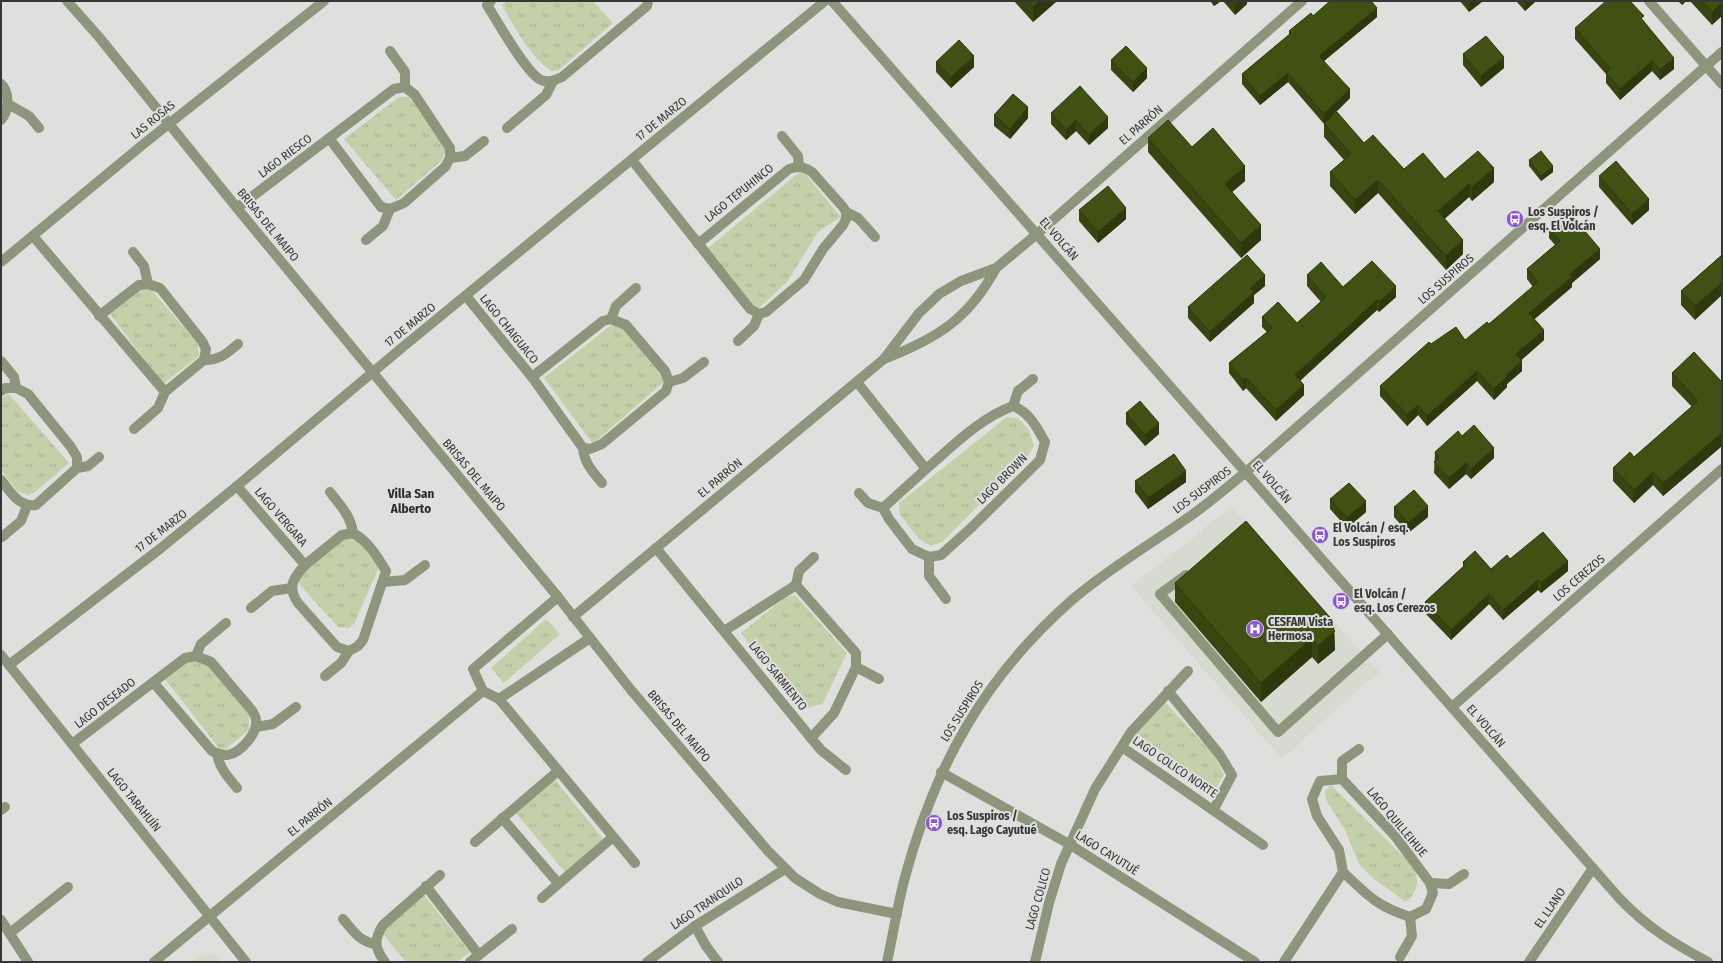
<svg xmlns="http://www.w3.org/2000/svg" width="1723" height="963" viewBox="0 0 1723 963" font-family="'Fira Sans Condensed',sans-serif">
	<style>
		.built { fill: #d6dacf }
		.grass { fill: url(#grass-tufts) }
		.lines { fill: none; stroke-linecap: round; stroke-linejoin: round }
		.minor { stroke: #8d967c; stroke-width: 10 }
		.wall { fill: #384510 }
		.shaded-wall { fill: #2e380d }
		.building { fill: #415013; stroke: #2e380d }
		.labels { text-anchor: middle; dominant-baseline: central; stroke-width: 4; stroke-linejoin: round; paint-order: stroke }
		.street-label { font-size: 12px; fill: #353635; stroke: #dfe0dd }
		.poi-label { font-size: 12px; font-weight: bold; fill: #353635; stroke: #dfe0dd; text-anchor: start }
		.neighbourhood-label { font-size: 13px; font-weight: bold; fill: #2c2d2a; stroke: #dfe0dd }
	</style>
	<defs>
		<pattern id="grass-tufts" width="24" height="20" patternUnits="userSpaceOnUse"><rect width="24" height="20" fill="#c3d0a9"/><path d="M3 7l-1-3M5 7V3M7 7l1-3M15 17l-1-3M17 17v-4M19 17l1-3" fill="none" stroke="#a8b392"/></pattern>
	</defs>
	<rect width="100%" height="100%" fill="#dfe0dd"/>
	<!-- built -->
	<g class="built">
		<polygon points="1232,507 1380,673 1369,680 1282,759 1131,586"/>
		<polygon points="203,952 216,954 223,962 191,962"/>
	</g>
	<!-- grass -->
	<g class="grass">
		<path d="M506 1H593L613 23 559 70 551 71C529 55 515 28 502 5Z"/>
		<polygon points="399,97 411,97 447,149 441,161 396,200 344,139"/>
		<polygon points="802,170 841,217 818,232 787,282 757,310 707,249"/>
		<polygon points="147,285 197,342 199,356 163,384 110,314"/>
		<polygon points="619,319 667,379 593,444 544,378"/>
		<polygon points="8,393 69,463 34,493 27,495 17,491 1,470 1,399"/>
		<polygon points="1007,417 1018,418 1029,430 1034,446 1025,459 942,542 931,546 919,539 900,515 899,503"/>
		<polygon points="342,535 357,536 379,567 354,624 349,628 338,627 299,584 299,573"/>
		<polygon points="795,595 847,653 823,703 808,708 793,701 741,633 786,597"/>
		<polygon points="546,619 560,634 504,683 491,668"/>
		<polygon points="199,652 246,705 249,716 249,730 222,752 165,679"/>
		<polygon points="1164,701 1214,755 1224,775 1215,790 1136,733"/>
		<polygon points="555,780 604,840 565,872 516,813"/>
		<path d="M1331 785 1414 867C1419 882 1419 890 1406 902L1374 879 1359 864 1345 830 1326 800 1325 791Z"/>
		<polygon points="423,894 470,952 457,962 406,962 379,929"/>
	</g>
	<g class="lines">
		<!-- minor -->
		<g class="minor">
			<polyline points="67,1 99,37 237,208 558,597 631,690 768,851 795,878 820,894 838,902 897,914"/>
			<path d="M491 1 487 5C497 21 527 74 541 80 549 83 555 80 562 77L647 6 648 1"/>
			<path d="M832 1 1620 899C1648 928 1673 943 1708 962"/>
			<polyline points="1649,1 1722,84"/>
			<polyline points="390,51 405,72 405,87"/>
			<path d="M1 84C10 92 9 111 1 120"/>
			<polyline points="8,104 29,116 39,128"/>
			<polyline points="507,128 546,95 553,81"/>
			<polyline points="782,136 798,156 799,166"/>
			<polyline points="450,158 465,156 484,141"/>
			<path d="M632 160C671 209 710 259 750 309L759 314 766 312 804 280 823 249 843 225 846 219V212L843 207 812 172C804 167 798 165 789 169L698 244"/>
			<polyline points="237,208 394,89 405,87 415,95 450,148 450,158 445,167 404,203 390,209 381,207 329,138"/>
			<polyline points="846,212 858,218 875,237"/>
			<polyline points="33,236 165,392 204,360 206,349 202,341 160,288 148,284 139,285 99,316"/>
			<polyline points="366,240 383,226 390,209"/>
			<polyline points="133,252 144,266 148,284"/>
			<polyline points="1,262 146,142 324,1"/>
			<path d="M466 296 532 377 583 448C584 463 593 472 602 483"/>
			<polyline points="611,319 616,306 636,288"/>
			<polyline points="738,341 754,326 759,314"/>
			<path d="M884 359C936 339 969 319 996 268"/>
			<path d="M204 360C220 360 226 354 238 344"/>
			<polyline points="1,361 14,377 16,388"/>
			<polyline points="532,377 603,321 611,319 626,325 665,371 669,382 666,391 602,444 590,449 583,448"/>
			<polyline points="669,382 683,378 704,362"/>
			<path d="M857 382 926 469C953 446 980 418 1013 406 1030 413 1036 426 1045 442L1040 460 972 527 941 555 929 557 912 549 889 519 883 508 926 469"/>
			<polyline points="1,391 5,388 16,388 28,394 71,447 77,457 77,468"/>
			<polyline points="1013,406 1018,391 1033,379"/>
			<polyline points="134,429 158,408 165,392"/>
			<path d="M1 480C11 492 18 507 36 505L77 468 88 466 99 457"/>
			<path d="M237 486 305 565 342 535 353 533C368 541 377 556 386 571L363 640 358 646 349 651 337 647 298 603C287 587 293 578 305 565"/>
			<path d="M330 492C340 505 351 516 353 533"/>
			<polyline points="859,493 868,503 883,508"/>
			<polyline points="2,537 21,521 27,506"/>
			<polyline points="656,548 811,738 834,713 856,667 856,653 796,585 724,631"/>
			<polyline points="929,557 929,576 946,599"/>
			<polyline points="1186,575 1160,594 1278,732 1388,634"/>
			<polyline points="383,582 405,580 425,565"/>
			<polyline points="796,585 799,571 814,557"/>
			<polyline points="558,597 473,669 483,691 499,699 590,638"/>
			<polyline points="251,608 272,591 292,588"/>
			<polyline points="573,617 884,359 919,313 939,294 961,281 996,268 1037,234 1302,1"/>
			<polyline points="1,655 246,962"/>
			<polyline points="196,656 201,644 226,623"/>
			<polyline points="9,665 161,548 237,486 404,346 825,1"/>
			<polyline points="856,667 879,679"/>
			<polyline points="325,676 341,663 349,651"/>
			<polyline points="1168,691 1220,755 1232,775 1214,809"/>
			<polyline points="499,699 635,863"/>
			<polyline points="1452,707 1722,469"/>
			<polyline points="256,727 273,724 296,707"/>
			<polyline points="811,738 821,750 846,770"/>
			<path d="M72 744 185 658 196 656 211 662 250 708C252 710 254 713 255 716 261 731 241 753 227 755 221 755 217 753 212 751L153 682"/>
			<polyline points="1122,747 1263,845"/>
			<path d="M217 754C220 769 228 777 237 788"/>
			<polyline points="941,772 1069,844 1255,962"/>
			<polyline points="1342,779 1342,761 1359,749"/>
			<polyline points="1,810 5,807"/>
			<polyline points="502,818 558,883"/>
			<polyline points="475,842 558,771"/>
			<polyline points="1430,883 1449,884 1464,874"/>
			<polyline points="426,886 479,955"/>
			<polyline points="542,898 613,837"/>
			<path d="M343 919C353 931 360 942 376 944"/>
			<polyline points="1,920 28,962"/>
			<polyline points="695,926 706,946 718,962"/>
			<polyline points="10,933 68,887"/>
			<polyline points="1400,957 1412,936 1410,917"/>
			<polyline points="154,962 483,691"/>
			<path d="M385 962C374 948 374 939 383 925L440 875"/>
			<polyline points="470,962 512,929"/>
			<polyline points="647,962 695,926 785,869"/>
			<path d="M887 962C893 935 897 908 904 881 934 768 983 678 1072 600 1108 569 1148 546 1186 519 1207 505 1226 488 1246 472L1722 52"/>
			<polyline points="1035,962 1049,903 1061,864 1095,789 1131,732 1188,671"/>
			<path d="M1284 962 1343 872 1339 850 1317 816 1312 799 1320 781 1342 779 1395 836 1430 883 1433 893 1426 909 1410 917C1378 907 1367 895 1343 872"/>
			<polyline points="1529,962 1593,868"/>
		</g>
	</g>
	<!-- wall -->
	<g class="wall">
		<polygon points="1014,1 1057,1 1033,22"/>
		<polygon points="1210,1 1221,1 1214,6"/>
		<polygon points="1223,1 1247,1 1247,4 1235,15"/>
		<polygon points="1460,1 1483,1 1469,12"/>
		<polygon points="1516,1 1536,1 1525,11"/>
		<polygon points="1678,1 1686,1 1682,5"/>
		<polygon points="1690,1 1722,1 1712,25"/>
		<polygon points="1313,16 1377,17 1324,61 1350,98 1326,122 1364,143 1404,169 1445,179 1494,182 1472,201 1469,197 1444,219 1463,254 1446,270 1378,193 1355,214 1330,186 1330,172 1344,160 1324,137 1324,124 1288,82 1260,105 1242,84 1242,74 1289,35 1289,31"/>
		<polygon points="1644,21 1674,69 1660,80 1652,71 1620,100 1606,83 1606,74 1575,39 1575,28"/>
		<polygon points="1463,54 1504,68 1481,87 1463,65"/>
		<polygon points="1111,60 1147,78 1133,92 1111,70"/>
		<polygon points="936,62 974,67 951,88 936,72"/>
		<polygon points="1051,113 1108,128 1089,145 1076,131 1066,140 1051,124"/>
		<polygon points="994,115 1028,118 1010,139 994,126"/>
		<polygon points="1148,138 1192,147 1245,181 1232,192 1261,240 1241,258 1148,152"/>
		<polygon points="1529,160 1553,172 1541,181 1529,166"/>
		<polygon points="1599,176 1649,210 1632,225 1599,187"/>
		<polygon points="1079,210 1126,219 1098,243 1079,221"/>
		<polygon points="1549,228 1600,259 1572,283 1572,287 1534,319 1544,340 1521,360 1522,371 1507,384 1507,387 1494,400 1477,381 1427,426 1418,415 1407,426 1380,396 1380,386 1431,344 1465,340 1489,324 1533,287 1527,279 1527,269 1555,245 1549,238"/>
		<polygon points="1722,255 1695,320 1681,305 1681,291"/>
		<polygon points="1307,275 1343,287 1396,297 1379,312 1377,310 1300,381 1304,395 1276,421 1246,388 1243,391 1229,373 1229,363 1267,332 1262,327 1262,317 1297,323 1321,302 1307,286"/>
		<polygon points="1265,286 1254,295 1254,303 1210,342 1188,318 1188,307"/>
		<polygon points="1672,373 1722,382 1722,446 1663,496 1653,485 1634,503 1613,481 1613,468 1634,457 1692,407 1672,386"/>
		<polygon points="1126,413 1159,434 1145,446 1126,424"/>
		<polygon points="1462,436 1494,458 1471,479 1466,474 1449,489 1434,473 1435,452"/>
		<polygon points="1135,481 1186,482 1148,509 1135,492"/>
		<polygon points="1330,499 1366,512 1347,528 1330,509"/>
		<polygon points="1394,507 1428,517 1408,533 1394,517"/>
		<polygon points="1510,559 1568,571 1541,593 1538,590 1503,620 1489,604 1451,640 1425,613 1425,602 1463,567 1463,562 1491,569"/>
		<polygon points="1175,583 1334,630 1335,650 1318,664 1312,657 1261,702 1175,602"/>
	</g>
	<!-- shaded-wall -->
	<g class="shaded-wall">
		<polygon points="1039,1 1057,1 1033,22 1033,7"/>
		<polygon points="1214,1 1221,1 1214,6"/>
		<polygon points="1239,1 1247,1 1247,4 1235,15 1235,4"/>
		<polygon points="1469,1 1483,1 1469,12"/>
		<polygon points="1525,1 1536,1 1525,11"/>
		<polygon points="1682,1 1686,1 1682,5"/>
		<polygon points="1722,3 1722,16 1712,25 1712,12"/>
		<polygon points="1377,8 1377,17 1319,65 1319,56"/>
		<polygon points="974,56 974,67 951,88 951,77"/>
		<polygon points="1504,57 1504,68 1481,87 1481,76"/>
		<polygon points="1674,58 1674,69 1660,80 1660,70"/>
		<polygon points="1652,61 1652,71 1620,100 1620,89"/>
		<polygon points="1147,68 1147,78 1133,92 1133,82"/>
		<polygon points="1288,73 1288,82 1260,105 1260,96"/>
		<polygon points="1350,89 1350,98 1324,124 1324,114"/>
		<polygon points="1028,107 1028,118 1010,139 1010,129"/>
		<polygon points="1108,117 1108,128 1089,145 1089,135"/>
		<polygon points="1076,120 1076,131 1066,140 1066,130"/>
		<polygon points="1245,166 1245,181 1225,198 1225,184"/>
		<polygon points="1553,166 1553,172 1541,181 1541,176"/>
		<polygon points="1494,168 1494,182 1472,201 1472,187"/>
		<polygon points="1378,180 1378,193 1355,214 1355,200"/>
		<polygon points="1469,184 1469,197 1438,225 1438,211"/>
		<polygon points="1649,199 1649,210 1632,225 1632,214"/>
		<polygon points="1126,208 1126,219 1098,243 1098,232"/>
		<polygon points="1261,225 1261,240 1241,258 1241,243"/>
		<polygon points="1463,240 1463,254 1446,270 1446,256"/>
		<polygon points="1600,249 1600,259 1572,283 1572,287 1529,324 1529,313 1570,274"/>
		<polygon points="1265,275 1265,286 1254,295 1254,303 1210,342 1210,332 1250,288"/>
		<polygon points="1722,282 1722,295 1695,320 1695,306"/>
		<polygon points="1396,286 1396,297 1379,312 1379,302"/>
		<polygon points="1377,300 1377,310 1295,385 1295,375"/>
		<polygon points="1544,330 1544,340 1516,365 1516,354"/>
		<polygon points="1522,361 1522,371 1507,384 1507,387 1494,400 1494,389 1506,375"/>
		<polygon points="1477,371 1477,381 1427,426 1427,416"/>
		<polygon points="1246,378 1246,388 1243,391 1243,380"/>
		<polygon points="1304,385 1304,395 1276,421 1276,410"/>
		<polygon points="1418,405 1418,415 1407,426 1407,415"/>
		<polygon points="1159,423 1159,434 1145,446 1145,435"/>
		<polygon points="1722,433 1722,446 1663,496 1663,483"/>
		<polygon points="1494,448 1494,458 1471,479 1471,469"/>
		<polygon points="1466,463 1466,474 1449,489 1449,478"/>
		<polygon points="1186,471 1186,482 1148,509 1148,498"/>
		<polygon points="1653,472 1653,485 1634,503 1634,490"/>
		<polygon points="1366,501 1366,512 1347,528 1347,518"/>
		<polygon points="1428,506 1428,517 1408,533 1408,523"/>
		<polygon points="1568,561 1568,571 1541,593 1541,583"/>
		<polygon points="1538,580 1538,590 1503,620 1503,610"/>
		<polygon points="1489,594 1489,604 1451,640 1451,630"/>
		<polygon points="1334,622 1335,650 1318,664 1318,646 1330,626"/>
		<polygon points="1312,638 1312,657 1261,702 1261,683"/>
	</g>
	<!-- building -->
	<g class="building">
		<polygon points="1028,1 1039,1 1033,7"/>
		<polygon points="1232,1 1239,1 1235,4"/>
		<polygon points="1330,1 1371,1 1377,8 1319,56 1350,89 1324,114 1288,73 1260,96 1242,74 1291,33 1289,31 1311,13 1313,16"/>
		<polygon points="1606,1 1630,1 1644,16 1641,18 1674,58 1660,70 1652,61 1620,89 1606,73 1610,69 1575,28"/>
		<polygon points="1702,1 1722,1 1722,3 1712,12"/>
		<polygon points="1486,36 1504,57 1481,76 1463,54"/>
		<polygon points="959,40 974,56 951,77 936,62"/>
		<polygon points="1126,46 1147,68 1133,82 1111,60"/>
		<polygon points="1080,86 1108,117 1089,135 1076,120 1066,130 1051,113"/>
		<polygon points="1013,94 1028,107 1010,129 994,115"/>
		<polygon points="1337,112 1364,143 1373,135 1404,169 1423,153 1445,179 1478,151 1494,168 1472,187 1469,184 1438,211 1463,240 1446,256 1378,180 1355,200 1330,172 1351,154 1324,123"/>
		<polygon points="1168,120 1192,147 1213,128 1245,166 1225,184 1261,225 1241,243 1148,138"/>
		<polygon points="1541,151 1553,166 1541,176 1529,160"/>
		<polygon points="1616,161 1649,199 1632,214 1599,176"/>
		<polygon points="1108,186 1126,208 1098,232 1079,210"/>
		<polygon points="1568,211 1600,249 1570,274 1572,277 1529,313 1544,330 1516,354 1522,361 1506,375 1507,377 1494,389 1477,371 1427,416 1418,405 1407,415 1380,386 1429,342 1431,344 1456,327 1465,340 1487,322 1489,324 1538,282 1527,269 1560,241 1549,228"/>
		<polygon points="1247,255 1265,275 1250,288 1254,292 1210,332 1188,307"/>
		<polygon points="1722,255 1722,282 1695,306 1681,291"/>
		<polygon points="1372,261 1396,286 1379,302 1377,300 1295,375 1304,385 1276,410 1246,378 1243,380 1229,363 1272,328 1262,317 1278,302 1297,323 1326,297 1307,275 1321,262 1343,287"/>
		<polygon points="1694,352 1722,382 1722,433 1663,483 1653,472 1634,490 1613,468 1630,452 1634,457 1698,401 1672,373"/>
		<polygon points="1140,401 1159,423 1145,435 1126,413"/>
		<polygon points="1474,425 1494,448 1471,469 1466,463 1449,478 1434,462 1439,458 1435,452 1458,431 1462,436"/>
		<polygon points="1174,454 1186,471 1148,498 1135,481"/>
		<polygon points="1349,483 1366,501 1347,518 1330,499"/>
		<polygon points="1414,490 1428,506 1408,523 1394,507"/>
		<polygon points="1246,521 1334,622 1330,626 1335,631 1318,646 1312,638 1261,683 1175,583"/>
		<polygon points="1543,532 1568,561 1541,583 1538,580 1503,610 1489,594 1451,630 1425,602 1465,565 1463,562 1475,551 1491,569 1507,555 1510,559"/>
	</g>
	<!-- icons -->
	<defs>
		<symbol id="bus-disc" viewBox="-11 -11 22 22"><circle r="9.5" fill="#8e57cf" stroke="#dfe0dd"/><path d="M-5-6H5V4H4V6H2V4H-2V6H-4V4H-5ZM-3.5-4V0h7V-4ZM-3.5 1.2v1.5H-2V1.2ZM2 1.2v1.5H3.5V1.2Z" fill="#fff"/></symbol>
		<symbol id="hospital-disc" viewBox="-11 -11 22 22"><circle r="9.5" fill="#8e57cf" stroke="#dfe0dd"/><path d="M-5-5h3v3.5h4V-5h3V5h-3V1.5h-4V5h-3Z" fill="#fff"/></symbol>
	</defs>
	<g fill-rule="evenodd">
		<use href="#bus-disc" x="1505" y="209" width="20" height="20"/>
		<use href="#bus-disc" x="1310" y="525" width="20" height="20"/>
		<use href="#bus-disc" x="1331" y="591" width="20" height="20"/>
		<use href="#hospital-disc" x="1245" y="619" width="20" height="20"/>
		<use href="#bus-disc" x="924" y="813" width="20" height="20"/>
	</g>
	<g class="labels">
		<!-- street labels -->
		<g class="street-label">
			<text transform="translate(661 119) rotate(-39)">17 DE MARZO</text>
			<text transform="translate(153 120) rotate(-39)">LAS ROSAS</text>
			<text transform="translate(1141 125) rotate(-41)">EL PARRÓN</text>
			<text transform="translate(285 156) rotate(-37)">LAGO RIESCO</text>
			<text transform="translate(739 193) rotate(-39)">LAGO TEPUHINCO</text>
			<text transform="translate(268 225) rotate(51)">BRISAS DEL MAIPO</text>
			<text transform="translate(1059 239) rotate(49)">EL VOLCÁN</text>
			<text transform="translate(1446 279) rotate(-41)">LOS SUSPIROS</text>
			<text transform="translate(410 325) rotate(-39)">17 DE MARZO</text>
			<text transform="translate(509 329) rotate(51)">LAGO CHAIGUACO</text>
			<text transform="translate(474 475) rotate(50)">BRISAS DEL MAIPO</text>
			<text transform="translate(720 478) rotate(-40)">EL PARRÓN</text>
			<text transform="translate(1002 479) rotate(-45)">LAGO BROWN</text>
			<text transform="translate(1272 482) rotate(49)">EL VOLCÁN</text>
			<text transform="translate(1202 490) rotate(-37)">LOS SUSPIROS</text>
			<text transform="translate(281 517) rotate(49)">LAGO VERGARA</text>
			<text transform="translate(161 531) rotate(-38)">17 DE MARZO</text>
			<text transform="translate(1579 578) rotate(-41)">LOS CEREZOS</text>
			<text transform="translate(778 676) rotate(51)">LAGO SARMIENTO</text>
			<text transform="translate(105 703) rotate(-38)">LAGO DESEADO</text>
			<text transform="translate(962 711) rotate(-58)">LOS SUSPIROS</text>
			<text transform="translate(679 726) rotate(50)">BRISAS DEL MAIPO</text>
			<text transform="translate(1486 726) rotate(49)">EL VOLCÁN</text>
			<text transform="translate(1175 767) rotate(34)">LAGO COLICO NORTE</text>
			<text transform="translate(134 800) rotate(51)">LAGO TARAHUÍN</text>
			<text transform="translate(310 817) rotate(-39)">EL PARRÓN</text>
			<text transform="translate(1397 822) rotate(50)">LAGO QUILLEIHUE</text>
			<text transform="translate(1107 853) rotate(32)">LAGO CAYUTUÉ</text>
			<text transform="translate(1038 899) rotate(-74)">LAGO COLICO</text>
			<text transform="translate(707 903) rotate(-34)">LAGO TRANQUILO</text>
			<text transform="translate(1550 908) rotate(-56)">EL LLANO</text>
		</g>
		<!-- poi labels -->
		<g class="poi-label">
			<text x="1528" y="212">Los Suspiros /<tspan x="1528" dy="14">esq. El Volcán</tspan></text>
			<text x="1333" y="528">El Volcán / esq.<tspan x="1333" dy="14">Los Suspiros</tspan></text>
			<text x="1354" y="594">El Volcán /<tspan x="1354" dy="14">esq. Los Cerezos</tspan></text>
			<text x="1268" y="622">CESFAM Vista<tspan x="1268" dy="14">Hermosa</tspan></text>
			<text x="947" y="816">Los Suspiros /<tspan x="947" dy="14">esq. Lago Cayutué</tspan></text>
		</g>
		<!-- neighbourhood labels -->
		<g class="neighbourhood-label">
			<text x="411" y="493">Villa San<tspan x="411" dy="15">Alberto</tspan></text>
		</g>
	</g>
	<!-- border -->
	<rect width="1723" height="963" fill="none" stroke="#353635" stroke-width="4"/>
</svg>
